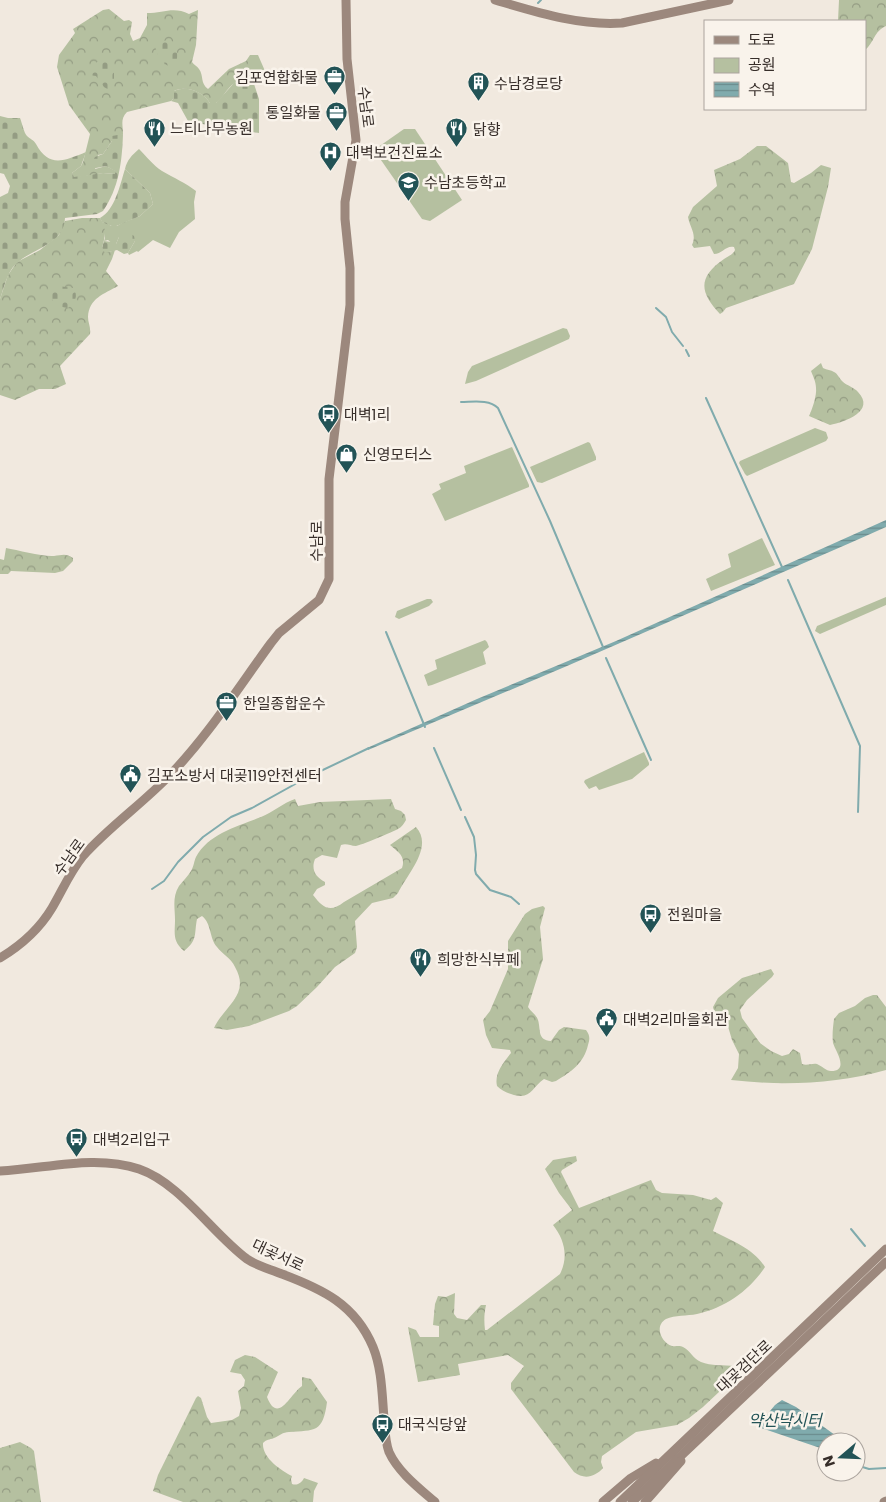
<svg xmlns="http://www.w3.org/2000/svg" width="886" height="1502" viewBox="0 0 886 1502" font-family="Poppins,'Noto Sans KR',sans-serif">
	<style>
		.green { fill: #b5c0a0 }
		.forest { fill: url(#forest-crowns) }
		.cemetery { fill: url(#cemetery-stones) }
		.water { fill: url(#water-rules) }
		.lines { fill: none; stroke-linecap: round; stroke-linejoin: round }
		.stream { stroke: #80abad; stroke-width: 2 }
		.secondary { stroke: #9c887d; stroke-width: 9 }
		.labels { text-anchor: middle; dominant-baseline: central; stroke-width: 5; stroke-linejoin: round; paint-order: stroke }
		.poi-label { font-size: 15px; fill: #372e2a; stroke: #f9f3eb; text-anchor: start }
		.street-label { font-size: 15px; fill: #372e2a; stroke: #f9f3eb }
		.water-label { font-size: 16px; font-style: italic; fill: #225356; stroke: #f9f3eb }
	</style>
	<defs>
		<pattern id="forest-crowns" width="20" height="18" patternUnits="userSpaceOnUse" patternTransform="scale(1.25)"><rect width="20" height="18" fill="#b5c0a0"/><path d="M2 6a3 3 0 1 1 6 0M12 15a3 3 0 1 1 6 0" fill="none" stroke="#949c83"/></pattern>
		<pattern id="cemetery-stones" width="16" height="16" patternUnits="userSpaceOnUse" patternTransform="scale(1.25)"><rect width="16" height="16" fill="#b5c0a0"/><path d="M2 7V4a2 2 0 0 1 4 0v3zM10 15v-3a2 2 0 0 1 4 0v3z" fill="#949c83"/></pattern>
		<pattern id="water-rules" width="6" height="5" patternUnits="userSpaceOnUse" patternTransform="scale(1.25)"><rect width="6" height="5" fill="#80abad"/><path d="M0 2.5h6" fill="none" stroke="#6a8c8d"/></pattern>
	</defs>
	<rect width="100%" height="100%" fill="#f1e9df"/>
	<!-- green -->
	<g class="green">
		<polygon points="404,129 415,129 462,200 430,221 422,219 374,150"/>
		<path d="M139 149C147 157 153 165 162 171 174 178 186 183 196 191L194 202 195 219 179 232 170 248 153 240 138 252 137 251 129 255 128 253 135 241 119 237 116 244 114 245 108 240 104 241 105 238 102 222 107 223 111 226H117L122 223 140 216 153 204 150 193 125 169C127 160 132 155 139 149Z"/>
		<polygon points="563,328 567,329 570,336 569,339 476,381 465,384 468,372 472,366"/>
		<polygon points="815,428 826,432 828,438 826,441 747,476 745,474 739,463 740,461"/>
		<polygon points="588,442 590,443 596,457 596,460 542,483 537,482 530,467"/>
		<polygon points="512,447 529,485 529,487 445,521 432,494 441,489 439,484 466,473 464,466"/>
		<polygon points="762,538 775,565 711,591 706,579 731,567 728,554"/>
		<polygon points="886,597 886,605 820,634 815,631 817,626"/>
		<polygon points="427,599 431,599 433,602 429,606 399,619 395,617 397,611"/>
		<polygon points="485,640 487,642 489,647 483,652 486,664 432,685 428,686 424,675 437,669 435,660"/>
		<polygon points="644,752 649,763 649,765 632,779 599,790 596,786 589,789 584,782 585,780"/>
	</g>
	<!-- forest -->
	<g class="forest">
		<path d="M839 0H886V26C874 31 874 43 865 50V21H838Z"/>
		<path d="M109 9 124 21 129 20 132 22 130 34 133 41 140 38 147 25V13C163 13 174 6 189 14L198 10 196 45 192 62C194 65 197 66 199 69 204 76 200 83 208 89L229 69 246 61 250 55H258L265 71C253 75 238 78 229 88 224 93 222 99 216 103H210C203 92 186 85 174 91V98L171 101 127 112C120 119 123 125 123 134L112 141 103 154 98 155 95 169 106 166 116 171 115 174 103 173 74 178 72 173 81 166 83 162 90 134 69 105 57 67 59 55 75 33 73 29 103 10Z"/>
		<path d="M757 146H766L788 163 791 182 794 183 811 173 821 165 831 168 828 187 812 249 794 284 726 308 723 312 720 314C699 292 698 277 724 259 728 256 733 255 735 250L734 247C726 245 722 254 714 254L710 246 694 248 692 245C697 234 690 228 688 217L693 207 717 186 714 170 740 159Z"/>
		<path d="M82 218H100C107 228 105 237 102 248L109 252 115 250 112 259 106 271 118 286C104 294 89 298 88 317 88 323 91 327 90 334L60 366 66 384 55 389H39L15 400 0 395V299L8 275 17 262 40 250 59 235 65 221Z"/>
		<path d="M821 363 823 368C827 370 831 370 834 372 838 374 839 378 842 381 847 386 854 387 858 392 876 411 845 422 830 425L809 416C812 410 817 395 816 388 816 382 813 376 811 371Z"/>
		<path d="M6 548C18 550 43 557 54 556 62 555 66 553 73 558V561L63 571 55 573 11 571 8 574H0V559L4 560Z"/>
		<path d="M295 799 298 806 320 802 391 799 395 809 401 811 405 815 406 820C404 823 402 827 398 829 395 831 359 846 356 846 350 846 347 843 341 845L337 858 322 855 315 859C311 869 315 877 325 882V885L317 889 313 895C323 908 330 913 344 902L402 868C406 856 398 852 390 845L416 827C434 847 407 874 398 893L393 898 372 903 355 921 357 947 355 953 335 967 317 987 297 1006 289 1011 249 1026 227 1030 214 1028C224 1006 251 995 235 967 231 958 222 954 217 947 209 938 212 924 202 916L197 919C194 934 198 940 184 951 172 941 175 933 175 920 175 908 172 897 179 886 183 881 188 876 191 871 194 866 194 861 196 857 209 833 239 826 261 817 273 812 283 803 295 799Z"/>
		<path d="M543 906 545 908 540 927 543 959 528 1007C531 1012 536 1014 538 1020 541 1030 537 1040 551 1041L559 1030 564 1027 586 1030C590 1035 590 1039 588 1045 584 1063 571 1072 556 1081L552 1082 544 1079C531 1088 531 1101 511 1094 505 1092 501 1090 497 1086 494 1073 504 1062 511 1053L510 1050 492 1048 486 1035 483 1020 490 1011 508 969V941L525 914 532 909Z"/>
		<path d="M771 969 774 974 772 977 747 1000 740 1010 742 1018 760 1043 771 1051 782 1056 789 1054 793 1049 800 1053 802 1064C807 1066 812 1063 817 1064 822 1066 826 1071 831 1071 850 1071 835 1050 833 1043 832 1035 833 1027 834 1019L839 1013 855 1006 865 998 873 995H877L886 1007V1070C836 1084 783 1086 731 1080L738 1068 739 1054 732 1040 727 1023 715 1015 713 1007 718 998 742 978Z"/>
		<path d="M576 1156 577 1161 562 1170 561 1172 579 1208 651 1180 656 1190 662 1193 693 1195 711 1200 716 1197 723 1203 713 1231C732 1241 753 1248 765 1267 750 1290 725 1308 697 1314 687 1316 675 1315 666 1319 654 1326 661 1342 672 1346 676 1347 679 1345 683 1347 690 1350 693 1359 701 1362 711 1366 724 1365 735 1366L737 1375 703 1407 689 1418 677 1425 636 1432 602 1456 601 1462 603 1468C595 1477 584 1480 574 1472L511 1389V1383L524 1366 508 1355 458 1364 460 1375 418 1382 408 1327 416 1330 420 1337H439V1326L433 1325 435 1304 438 1296 446 1297 455 1293 454 1314 457 1318 467 1320 481 1305H486C484 1314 484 1322 485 1330H487L560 1274C569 1256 564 1239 553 1225L572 1210 559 1193 545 1169 553 1160Z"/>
		<path d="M245 1355 255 1357 278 1372 267 1397C278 1425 290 1394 302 1386V1377L311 1379 327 1402C323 1433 315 1430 289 1432 283 1432 279 1436 274 1438 269 1440 267 1439 263 1443 262 1458 281 1470 292 1476L291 1479 292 1484C298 1486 302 1482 304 1478L318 1483 314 1491 313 1502H183L153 1491 158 1475 196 1398 198 1396 201 1398 207 1417 211 1423 232 1420 239 1416 241 1408 238 1391 244 1386 245 1380 241 1374 230 1372 235 1360Z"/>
		<polygon points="20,1442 31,1448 34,1451 41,1502 0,1502 0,1448"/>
	</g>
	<!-- cemetery -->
	<g class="cemetery">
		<path d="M170 39C177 47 181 58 172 68 162 64 156 55 155 44Z"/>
		<polygon points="103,59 108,59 114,67 114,86 109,90 104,87 96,76 89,75 88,72 99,60"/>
		<path d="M251 75 259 99V133L222 128 188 121 178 103 171 101 174 98V91C187 85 203 92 210 103H216L234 83Z"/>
		<path d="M0 116 8 118H20C22 123 24 133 27 136 30 139 34 140 36 144 49 168 64 161 86 152L81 166 72 173 74 177 103 173 115 174V171L106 166 91 169 90 166 95 157 103 154 112 141V136L123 134C122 162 119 188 103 211L97 214 65 218C64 245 32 248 16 264 7 272 4 288 0 299V197L8 193 10 186 4 174 0 173Z"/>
		<path d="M125 169 150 193 153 204 140 216 114 227 102 222 100 218C115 210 120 185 125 169Z"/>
		<polygon points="123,233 131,234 134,236 135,241 128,253 124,254 117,250 105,253 102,248 104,241 112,242 114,244 116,244 119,237"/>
		<path d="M58 286 73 288C79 296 75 302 68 308L57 306 51 298 49 291 51 288Z"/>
	</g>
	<!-- water -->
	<g class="water">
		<polygon points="886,520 886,527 850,543 567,666 368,750 367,748 477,699 616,641"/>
		<polygon points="782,1400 796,1407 835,1435 834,1442 826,1442 826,1450 761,1428 759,1424 761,1422 775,1405"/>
	</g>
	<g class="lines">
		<!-- stream -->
		<g class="stream">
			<polyline points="538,3 541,0"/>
			<polyline points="656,308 666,317 672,332 683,346"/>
			<polyline points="686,350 689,356"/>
			<polyline points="706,398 782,567"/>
			<path d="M461 402C473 402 489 399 498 408L550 521 603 647"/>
			<polyline points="788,580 860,746 858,812"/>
			<polyline points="386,632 425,727"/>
			<polyline points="606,658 651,760"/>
			<polyline points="434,748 461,810"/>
			<polyline points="465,817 474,837 476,855 475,870 476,874 490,890 511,897 519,904"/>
			<polyline points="152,889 164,881 178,862 203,837 231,817 252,808 306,778 369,748"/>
			<polyline points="851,1229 865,1246"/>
			<polyline points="856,1465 869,1469 886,1468"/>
		</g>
		<!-- secondary -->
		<g class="secondary">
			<path d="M495 0C536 12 579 26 622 23L729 0"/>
			<path d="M0 958C20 946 40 928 52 908 62 891 70 872 83 856 109 827 142 804 169 776 208 736 238 688 271 643L279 633 319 600 329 579V479L350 305V268L345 219V202L356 140 347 59 346 0"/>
			<path d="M0 1171C46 1169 94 1154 139 1169 180 1183 213 1234 247 1259 257 1266 270 1269 282 1274 322 1289 355 1304 373 1347 382 1369 382 1395 384 1418 385 1430 385 1441 389 1452 398 1472 419 1488 435 1502"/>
			<polyline points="603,1502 631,1478 656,1463"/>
			<polyline points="620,1502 886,1249"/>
			<polyline points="632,1502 886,1262"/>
			<polyline points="645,1502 681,1461"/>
			<polyline points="884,1502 886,1501"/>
		</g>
	</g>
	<!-- icons -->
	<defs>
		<symbol id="office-pin" viewBox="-11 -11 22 30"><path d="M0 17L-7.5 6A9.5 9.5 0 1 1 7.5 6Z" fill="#225356" stroke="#f9f3eb"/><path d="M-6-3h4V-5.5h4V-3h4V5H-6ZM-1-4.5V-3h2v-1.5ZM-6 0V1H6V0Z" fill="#fff"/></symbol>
		<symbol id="building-pin" viewBox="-11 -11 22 30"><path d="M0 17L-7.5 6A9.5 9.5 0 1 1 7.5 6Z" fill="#225356" stroke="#f9f3eb"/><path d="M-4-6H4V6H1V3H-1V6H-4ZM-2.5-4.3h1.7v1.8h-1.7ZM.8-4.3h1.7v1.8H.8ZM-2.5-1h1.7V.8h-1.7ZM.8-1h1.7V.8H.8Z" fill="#fff"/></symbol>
		<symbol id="restaurant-pin" viewBox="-11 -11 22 30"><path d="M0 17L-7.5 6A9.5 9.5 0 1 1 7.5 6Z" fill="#225356" stroke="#f9f3eb"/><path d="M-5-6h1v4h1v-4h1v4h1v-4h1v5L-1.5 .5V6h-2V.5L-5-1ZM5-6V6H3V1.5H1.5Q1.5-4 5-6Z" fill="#fff"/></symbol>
		<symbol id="hospital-pin" viewBox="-11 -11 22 30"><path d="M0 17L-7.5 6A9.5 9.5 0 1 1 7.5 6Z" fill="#225356" stroke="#f9f3eb"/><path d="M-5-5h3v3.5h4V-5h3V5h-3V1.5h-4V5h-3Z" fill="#fff"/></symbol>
		<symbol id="school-pin" viewBox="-11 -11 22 30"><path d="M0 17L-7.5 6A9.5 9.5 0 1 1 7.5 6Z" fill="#225356" stroke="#f9f3eb"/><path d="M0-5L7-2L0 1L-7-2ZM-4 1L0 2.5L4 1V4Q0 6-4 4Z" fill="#fff"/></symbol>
		<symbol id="bus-pin" viewBox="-11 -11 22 30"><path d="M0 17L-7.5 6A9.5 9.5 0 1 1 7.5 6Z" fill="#225356" stroke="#f9f3eb"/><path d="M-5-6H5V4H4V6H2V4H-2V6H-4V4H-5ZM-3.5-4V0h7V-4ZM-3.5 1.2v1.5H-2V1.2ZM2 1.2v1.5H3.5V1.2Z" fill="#fff"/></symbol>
		<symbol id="shop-pin" viewBox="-11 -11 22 30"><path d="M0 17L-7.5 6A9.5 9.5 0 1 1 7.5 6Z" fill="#225356" stroke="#f9f3eb"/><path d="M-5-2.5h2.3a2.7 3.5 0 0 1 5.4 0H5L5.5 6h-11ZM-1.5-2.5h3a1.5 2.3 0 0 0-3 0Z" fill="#fff"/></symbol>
		<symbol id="civic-pin" viewBox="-11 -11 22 30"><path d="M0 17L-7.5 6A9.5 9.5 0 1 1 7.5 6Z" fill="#225356" stroke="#f9f3eb"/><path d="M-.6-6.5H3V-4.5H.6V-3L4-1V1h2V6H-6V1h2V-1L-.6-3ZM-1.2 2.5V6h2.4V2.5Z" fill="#fff"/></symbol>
	</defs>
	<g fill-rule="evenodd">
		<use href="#office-pin" x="322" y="64" width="25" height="34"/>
		<use href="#building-pin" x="466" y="70" width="25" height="34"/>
		<use href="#office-pin" x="324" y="100" width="25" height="34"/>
		<use href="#restaurant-pin" x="142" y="116" width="25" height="34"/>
		<use href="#restaurant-pin" x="444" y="116" width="25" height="34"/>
		<use href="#hospital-pin" x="318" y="140" width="25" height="34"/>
		<use href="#school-pin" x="396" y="170" width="25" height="34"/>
		<use href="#bus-pin" x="316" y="402" width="25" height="34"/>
		<use href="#shop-pin" x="334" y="442" width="25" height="34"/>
		<use href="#office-pin" x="214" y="690" width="25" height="34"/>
		<use href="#civic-pin" x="118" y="762" width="25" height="34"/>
		<use href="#bus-pin" x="638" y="902" width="25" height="34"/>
		<use href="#restaurant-pin" x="408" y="946" width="25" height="34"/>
		<use href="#civic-pin" x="594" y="1006" width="25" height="34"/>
		<use href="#bus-pin" x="64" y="1126" width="25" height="34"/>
		<use href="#bus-pin" x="370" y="1412" width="25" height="34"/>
	</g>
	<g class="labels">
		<!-- poi labels -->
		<g class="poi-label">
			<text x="318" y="77" text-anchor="end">김포연합화물</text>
			<text x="494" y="83">수남경로당</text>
			<text x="321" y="112" text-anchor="end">통일화물</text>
			<text x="170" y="128">느티나무농원</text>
			<text x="473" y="129">닭향</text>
			<text x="346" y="152">대벽보건진료소</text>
			<text x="424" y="182">수남초등학교</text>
			<text x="344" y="414">대벽1리</text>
			<text x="363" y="454">신영모터스</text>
			<text x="243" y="703">한일종합운수</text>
			<text x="147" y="775">김포소방서 대곶119안전센터</text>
			<text x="667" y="914">전원마을</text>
			<text x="437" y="959">희망한식부페</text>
			<text x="623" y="1019">대벽2리마을회관</text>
			<text x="93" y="1139">대벽2리입구</text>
			<text x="398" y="1424">대국식당앞</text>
		</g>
		<!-- street labels -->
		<g class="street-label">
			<text transform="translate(366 107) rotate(83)">수남로</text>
			<text transform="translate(316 541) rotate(-90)">수남로</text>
			<text transform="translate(69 857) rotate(-54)">수남로</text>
			<text transform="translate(278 1255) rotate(25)">대곶서로</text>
			<text transform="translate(744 1366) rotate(-43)">대곶검단로</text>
		</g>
		<!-- water labels -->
		<g class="water-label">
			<text x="785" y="1420">약산낙시터</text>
		</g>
	</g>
	<!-- legend -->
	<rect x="704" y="20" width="162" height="90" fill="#f9f3eb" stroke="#aba49e"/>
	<rect x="714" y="36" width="25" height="8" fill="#9c887d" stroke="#aba49e"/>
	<text x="748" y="45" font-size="15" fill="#372e2a">도로</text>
	<rect x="714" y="58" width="25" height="15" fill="#b5c0a0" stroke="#aba49e"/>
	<text x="748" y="70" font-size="15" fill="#372e2a">공원</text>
	<rect x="714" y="82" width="25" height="15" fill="url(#water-rules)" stroke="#aba49e"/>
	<text x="748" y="95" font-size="15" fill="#372e2a">수역</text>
	<!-- north arrow -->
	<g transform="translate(841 1457) rotate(251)"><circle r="24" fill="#f9f3eb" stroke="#aba49e"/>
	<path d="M0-4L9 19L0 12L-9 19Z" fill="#225356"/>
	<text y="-8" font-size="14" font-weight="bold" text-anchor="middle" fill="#372e2a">N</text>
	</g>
</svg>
